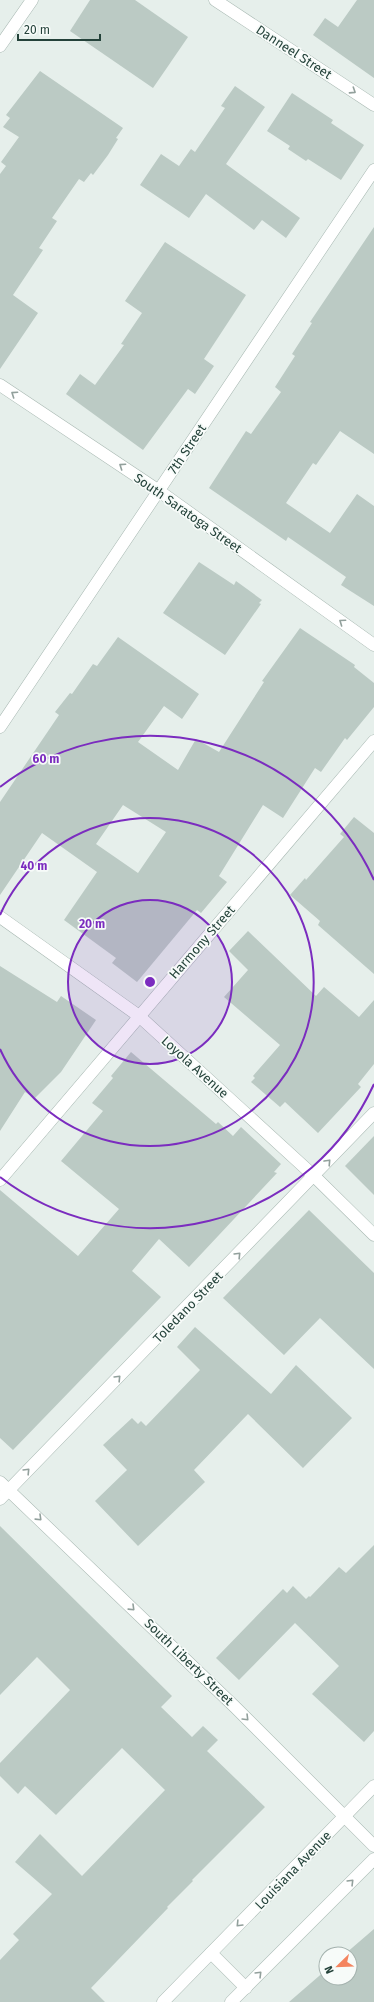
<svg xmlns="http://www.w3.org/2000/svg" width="374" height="2002" viewBox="0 0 374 2002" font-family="'Fira Sans',sans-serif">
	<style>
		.building { fill: #bbcac4; fill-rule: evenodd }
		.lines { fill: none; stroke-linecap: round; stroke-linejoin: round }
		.minor-casing { stroke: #a8b8b2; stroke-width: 13 }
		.tertiary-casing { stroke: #a8b8b2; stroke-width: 13 }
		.minor { stroke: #fff; stroke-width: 12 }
		.tertiary { stroke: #fff; stroke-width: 12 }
		.oneway { stroke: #92a09c }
		.ring { fill: none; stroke: #7b2cbf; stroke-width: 2 }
		.labels { text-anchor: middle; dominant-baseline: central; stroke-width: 3.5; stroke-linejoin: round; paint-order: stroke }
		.street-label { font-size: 13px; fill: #24423a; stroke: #f7fbf9 }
		.centre { fill: #7b2cbf; stroke: #f7fbf9; stroke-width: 2 }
		.ring-label { font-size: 12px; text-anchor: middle; font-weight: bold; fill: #7b2cbf; stroke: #f7fbf9; stroke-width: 3.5; stroke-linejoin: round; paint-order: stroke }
	</style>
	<rect width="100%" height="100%" fill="#e6efeb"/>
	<!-- building -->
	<g class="building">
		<polygon points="90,0 135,0 188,37 153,88 70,31"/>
		<polygon points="357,0 374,0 374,78 313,35 325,18 338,27"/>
		<polygon points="40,71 123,128 116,138 118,139 108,155 93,175 91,173 84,182 79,179 52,218 57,221 39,248 43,250 13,295 38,313 0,369 0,174 6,166 1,162 19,137 3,127 10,118 6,115"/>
		<polygon points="235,86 265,107 226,164 300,218 286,238 262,220 254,230 206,194 189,218 140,185 161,154 179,166 191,149 195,152 225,108 221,106"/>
		<polygon points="292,93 333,120 331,123 364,145 341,180 308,159 306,161 288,149 290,146 267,131"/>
		<polygon points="374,227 374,454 340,431 316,465 313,463 286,503 330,533 357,494 374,506 374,606 341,585 346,577 288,537 286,541 209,488 246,431 251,434 281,392 275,387 295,356 292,354 312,323 310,322"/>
		<polygon points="165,242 246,295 204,359 214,366 195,394 188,389 143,450 66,394 80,374 95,385 124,345 121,344 142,313 125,301"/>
		<polygon points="199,562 234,585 236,581 262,600 259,603 261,604 225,655 163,613"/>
		<path d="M300 628 355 665 354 667 374 683V707L347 740 345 738 321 772 315 768 283 818 263 805 219 876 227 882 201 913 197 910 137 982 112 963 116 958 64 920 97 872 42 833 0 895V802L59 715 55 712 70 693 72 694 93 664 97 666 118 637 199 694 182 719 164 706 138 742 178 770 196 739 219 752 264 682 262 681ZM123 805 166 832 138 873 96 844Z"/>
		<polygon points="354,817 374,833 374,974 318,925 320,921 290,895 305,878 306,880 344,837 340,834"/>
		<polygon points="248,931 316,996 324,987 359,1017 374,1000 374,1064 358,1084 361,1087 318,1133 285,1102 280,1107 251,1082 255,1078 253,1076 280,1045 224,997 248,970 229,951"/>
		<polygon points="0,966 57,1002 61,996 96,1020 61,1072 35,1098 25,1092 0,1131"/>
		<polygon points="131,1052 216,1124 218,1122 233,1136 241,1127 281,1164 274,1172 277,1173 189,1267 159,1239 132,1271 161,1297 13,1450 0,1438 0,1190 78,1256 119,1209 61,1161 103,1111 92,1103 113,1078 111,1076"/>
		<polygon points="374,1136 374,1195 345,1166"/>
		<polygon points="309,1210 374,1273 374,1369 320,1318 284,1355 223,1298"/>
		<polygon points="195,1327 271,1394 296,1365 352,1418 303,1468 248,1414 194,1470 205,1482 138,1546 95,1501 127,1470 103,1445 132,1418 138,1424 141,1421 146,1426 200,1370 177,1347"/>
		<polygon points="0,1526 172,1696 161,1707 192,1737 203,1726 218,1740 207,1751 265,1807 192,1880 193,1881 167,1907 168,1908 91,1988 105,2002 0,2002 0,1960 19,1940 13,1934 52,1894 15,1862 40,1834 82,1876 165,1790 122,1748 56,1815 25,1786 18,1794 0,1776 0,1763 70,1690 37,1657 0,1695"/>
		<polygon points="374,1545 374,1731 364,1742 312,1694 339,1666 295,1623 239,1680 216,1658 283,1589 287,1593 293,1586 306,1599 309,1596 310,1597 339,1567 346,1573"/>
		<polygon points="374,1929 374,2002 289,2002 326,1970 326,1978 350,1978 350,1954 345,1954"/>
	</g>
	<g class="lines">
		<defs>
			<g id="minor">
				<polyline points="215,0 374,105"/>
				<polyline points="0,46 32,0"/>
				<polyline points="0,385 159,491 374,645"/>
				<polyline points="0,727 374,170"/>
				<polyline points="0,917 139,1016 314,1176 374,1235"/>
				<polyline points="0,1180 374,741"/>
				<polyline points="0,1482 235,1707 374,1846"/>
				<polyline points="0,1499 374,1113"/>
			</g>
			<g id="tertiary">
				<polyline points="211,1953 246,1988"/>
				<polyline points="163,2002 374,1786"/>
				<polyline points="231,2002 374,1859"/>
			</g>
		</defs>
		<!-- minor casing -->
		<use href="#minor" class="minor-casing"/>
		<!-- tertiary casing -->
		<use href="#tertiary" class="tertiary-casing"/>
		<!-- minor -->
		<use href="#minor" class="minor"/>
		<!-- tertiary -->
		<use href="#tertiary" class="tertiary"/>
	</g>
	<!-- one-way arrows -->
	<defs><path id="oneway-chevron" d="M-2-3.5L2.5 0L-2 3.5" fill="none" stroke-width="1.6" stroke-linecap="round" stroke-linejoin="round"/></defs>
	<g class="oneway">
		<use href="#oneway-chevron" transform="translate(353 91) rotate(33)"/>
		<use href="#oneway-chevron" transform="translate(14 394) rotate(-146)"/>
		<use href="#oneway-chevron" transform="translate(122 466) rotate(-146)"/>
		<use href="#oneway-chevron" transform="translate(342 622) rotate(-145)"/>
		<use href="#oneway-chevron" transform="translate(328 1162) rotate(-47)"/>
		<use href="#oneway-chevron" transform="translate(238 1255) rotate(-46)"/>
		<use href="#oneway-chevron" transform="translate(118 1378) rotate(-46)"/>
		<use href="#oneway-chevron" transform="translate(27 1471) rotate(-46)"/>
		<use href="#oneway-chevron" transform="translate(39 1518) rotate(44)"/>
		<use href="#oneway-chevron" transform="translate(132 1608) rotate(44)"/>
		<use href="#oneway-chevron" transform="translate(246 1718) rotate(45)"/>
		<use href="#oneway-chevron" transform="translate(351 1882) rotate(-45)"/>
		<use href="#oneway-chevron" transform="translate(239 1924) rotate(134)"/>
		<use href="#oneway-chevron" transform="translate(259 1974) rotate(-45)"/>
	</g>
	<!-- distance rings -->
	<circle cx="150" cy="982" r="82" fill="#7b2cbf" fill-opacity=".12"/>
	<g class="ring">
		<circle cx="150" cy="982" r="82"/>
		<path d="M0 915A164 164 0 1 1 0 1049"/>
		<path d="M374 1084A246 246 0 0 1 0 1177M0 787A246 246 0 0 1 374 880"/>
	</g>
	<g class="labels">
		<!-- street labels -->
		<g class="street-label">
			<text transform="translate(294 52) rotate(33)">Danneel Street</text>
			<text transform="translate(187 449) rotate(-56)">7th Street</text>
			<text transform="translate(188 513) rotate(35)">South Saratoga Street</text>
			<text transform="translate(202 942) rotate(-49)">Harmony Street</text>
			<text transform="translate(195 1067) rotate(42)">Loyola Avenue</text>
			<text transform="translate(188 1307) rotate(-46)">Toledano Street</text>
			<text transform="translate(189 1662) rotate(44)">South Liberty Street</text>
			<text transform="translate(293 1870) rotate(-46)">Louisiana Avenue</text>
		</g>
	</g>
	<circle cx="150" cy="982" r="6" class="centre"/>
	<g class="ring-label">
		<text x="46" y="763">60 m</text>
		<text x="34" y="870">40 m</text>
		<text x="92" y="928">20 m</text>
	</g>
	<!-- north arrow -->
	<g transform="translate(338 1966) rotate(247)"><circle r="19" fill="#f7fbf9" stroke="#a3b1ad"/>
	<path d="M0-3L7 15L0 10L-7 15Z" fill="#f4845f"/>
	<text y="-6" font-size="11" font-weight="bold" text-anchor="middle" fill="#24423a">N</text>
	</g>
	<!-- scale -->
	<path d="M18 34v6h82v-6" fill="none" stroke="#24423a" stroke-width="2"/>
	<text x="24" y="34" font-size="12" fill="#24423a" stroke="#f7fbf9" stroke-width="3" paint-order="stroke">20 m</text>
</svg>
